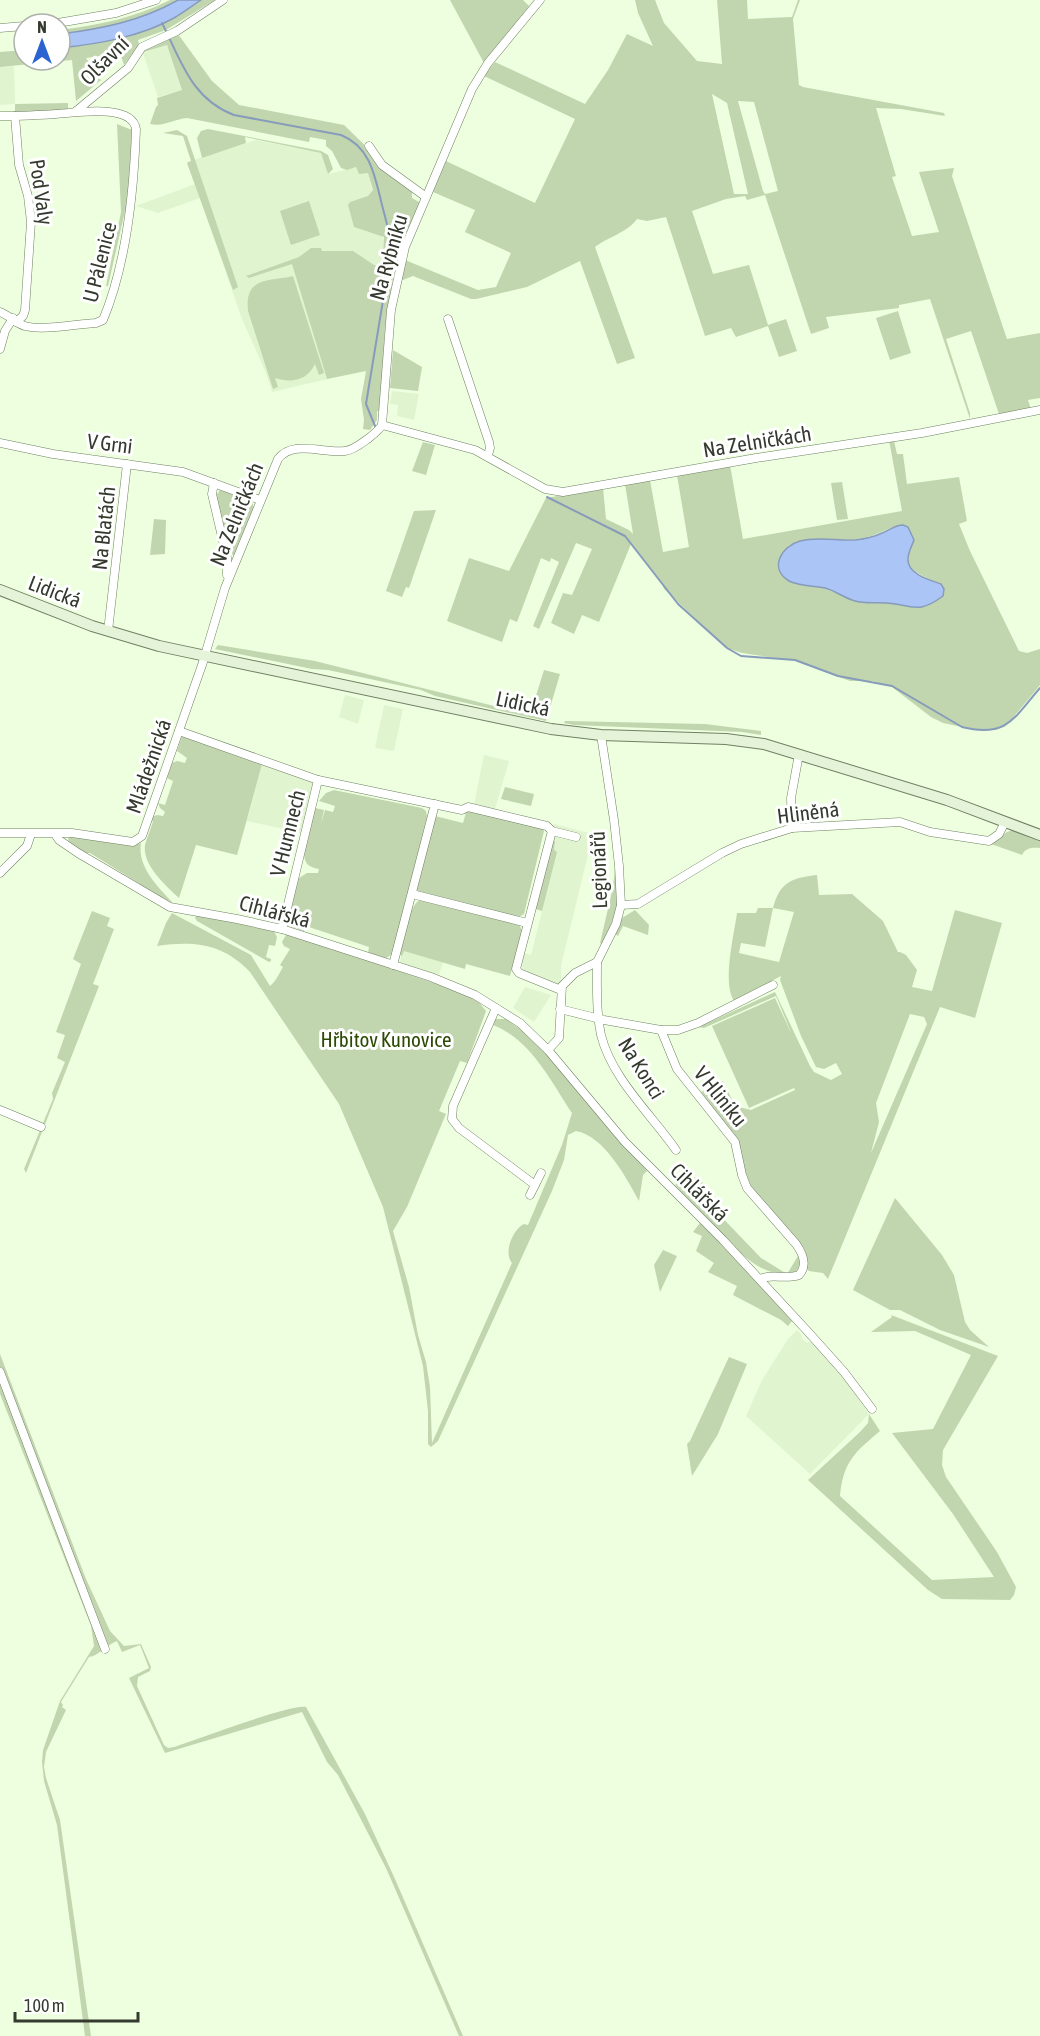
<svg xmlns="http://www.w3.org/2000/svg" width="1040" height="2036" viewBox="0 0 1040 2036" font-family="'Asap Condensed',sans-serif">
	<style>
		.built { fill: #e0f5cf }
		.green { fill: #c1d6af; fill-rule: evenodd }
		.water { fill: #aac5f6; stroke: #879bba; stroke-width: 1.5 }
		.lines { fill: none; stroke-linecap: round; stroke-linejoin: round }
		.stream { stroke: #879bba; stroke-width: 2 }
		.street-casing { stroke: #708063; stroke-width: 9 }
		.secondary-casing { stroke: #708063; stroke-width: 12 }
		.street { stroke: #fff; stroke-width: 8 }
		.secondary { stroke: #e5f3d9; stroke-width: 10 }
		.labels { text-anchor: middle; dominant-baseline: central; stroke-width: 6; stroke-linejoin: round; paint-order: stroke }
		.street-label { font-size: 21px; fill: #343a2e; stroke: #fff }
		.park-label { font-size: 21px; fill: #2d4a04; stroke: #fff }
	</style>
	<rect width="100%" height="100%" fill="#edffdf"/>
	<!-- built -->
	<g class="built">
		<polygon points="167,45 183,90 158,97 143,53"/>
		<polygon points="14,66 15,104 0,105 0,67"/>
		<polygon points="256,140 322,153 329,174 356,167 368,172 384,242 366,370 272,392 266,373 242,319 200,198 158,213 136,206 195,184 187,162"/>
		<polygon points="392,391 419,394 414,420 397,416 398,405 390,404"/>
		<polygon points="345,695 364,700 358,724 339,717"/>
		<polygon points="384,705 403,709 394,751 375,748"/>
		<polygon points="193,739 315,782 302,833 247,821 237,855 196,844 185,764"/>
		<polygon points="484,755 509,761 495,809 474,804"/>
		<polygon points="554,824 593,834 561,966 561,979 560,984 557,984 522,972 523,953 531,955 542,911 533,908"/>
		<polygon points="403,947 444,959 439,975 400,962"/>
		<polygon points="525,987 551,995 534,1022 513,1008"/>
		<polygon points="797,1330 801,1334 802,1339 807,1343 811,1341 842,1376 869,1414 810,1474 746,1416 762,1380 788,1339"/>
	</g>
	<!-- green -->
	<g class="green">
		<path d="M170 0H178C141 21 101 29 60 34V30C98 25 135 18 170 0Z"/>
		<polygon points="201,0 215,0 166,30 138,40 139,44 124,65 120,53 86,58 101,80 76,101 72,60 0,67 0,52 24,50 24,60 60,60 60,48 86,45 175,18"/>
		<polygon points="450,0 523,0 529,6 484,63"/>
		<path d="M635 0H655L664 23 697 61 722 64 717 0H747L748 19 792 17 798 0H800L793 19 799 85 803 87 944 113 945 116 901 109 876 108 896 176 892 177 912 236 939 232 919 172 954 168 952 176 1007 339 1040 333V398L1028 400 1031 409 1000 417 971 331 946 339 970 413V419L930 299 899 305V308L826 317 829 328 811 334 765 195 747 200 745 196 726 199 692 211 713 274 749 265 768 325 786 319 797 351 779 357 768 326 736 337 731 328 705 336 666 217 647 221 637 219C628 232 608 237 595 247L635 358 617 364 580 261 527 287 476 299H471L413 276 403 280 400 279 405 260 478 290 496 287 511 253 465 232 475 210 433 192 446 161 535 203 575 119 484 76 495 62 585 104 608 70 627 34 653 46 638 13ZM712 94 727 103 748 194H734ZM738 101 754 102 778 191 765 194 763 191Z"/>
		<path d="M178 34 212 81 239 105 344 125 412 191V198L419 202V204L400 250H397L394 257 390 252 387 257 383 256 384 237 354 227 348 205 350 202 368 196 373 190 368 173 359 174 356 167 347 170 341 168 332 151 326 146V140L310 137 309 142 187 118C174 119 164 127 150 124L156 107 158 105 157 98 182 90 167 45 144 52 147 48Z"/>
		<polygon points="68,103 68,109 62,110 15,113 15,104"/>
		<polygon points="117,124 132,130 127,211 125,211 108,286 106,286 121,212"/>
		<polygon points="208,129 321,151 328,155 333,169 328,174 321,153 245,137 246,143 202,158 197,138 201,131"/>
		<polygon points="177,130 187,136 238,287 233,290 187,163 191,161 183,136 163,133"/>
		<polygon points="309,201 320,235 291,245 280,211"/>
		<polygon points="311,248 321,248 322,251 353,251 374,265 385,267 386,275 393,277 385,329 380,411 377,411 377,420 370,430 363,429 364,420 361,399 366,371 327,379 292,264 249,278 246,276 299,257"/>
		<path d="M293 276 324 373 319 375 315 364C307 381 291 383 275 378L278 387 273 389 248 311C244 275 271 282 293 276Z"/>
		<polygon points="898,311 911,353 890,360 876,318"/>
		<polygon points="393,350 422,367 418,391 390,388"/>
		<path d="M889 440 894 441 897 454H903L907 484 959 477 967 521 959 524 970 551 1019 651 1027 653 1040 649V685L1036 690 1006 726 996 730H976L943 723 931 717 892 687 872 681H850L796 661 742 653 727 648 664 589 661 581 631 544 599 622 582 615 574 634 551 623 563 593 572 595 592 549 576 543 539 629 533 626 559 562 551 558 550 562 541 558 517 622 510 619 502 642 447 621 469 558 509 571 546 498 603 488 606 519 629 530 633 534 625 484 650 480 663 552 689 547 677 475 730 465 743 539 902 511ZM903 525 908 527C925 555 881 561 941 584L944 593 943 596 927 606 916 608 885 602 863 603 853 600 826 589 788 546C813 534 838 543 863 538 876 536 893 525 903 525Z"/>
		<polygon points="423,442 435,445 426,475 412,471"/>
		<polygon points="842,482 848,519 837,520 831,483"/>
		<polygon points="220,490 252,501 254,508 235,556 230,553 216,496"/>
		<polygon points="436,510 409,588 406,587 402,597 386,591 414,511"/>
		<polygon points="154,519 166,520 165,554 150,555"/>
		<polygon points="218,645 315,661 530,715 544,670 560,674 546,721 435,696 421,690 328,670 312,669 215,649"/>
		<polygon points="565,721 705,724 761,731 761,735 742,732 574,725 564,723"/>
		<path d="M182 736 262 764 237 855 196 845 179 898C166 886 142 865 145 845 147 837 151 829 153 821L151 820 152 817 157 815 163 816 165 812 160 808 158 803 165 805 173 781 167 778 172 763 177 761 185 763 187 758 177 751Z"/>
		<polygon points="505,787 534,794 531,806 501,799"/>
		<path d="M334 790 422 808 426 811 427 817 394 948 391 955 386 958 368 953 369 947 306 926 304 931 289 926 286 922 296 880 307 873H318L319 869C309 867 304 864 304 853L315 808 324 810 321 824 325 810 333 812 335 806 319 801 326 793Z"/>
		<polygon points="467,809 543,829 544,831 524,914 519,917 419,892 416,889 435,816 463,823"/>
		<path d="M1013 830 1040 840V848C1033 847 1025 848 1022 855L991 844 1007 832Z"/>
		<path d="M70 836 135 845 141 843C137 867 158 887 173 903L140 886V884L90 853H85L70 844 68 839Z"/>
		<polygon points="552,841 555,841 554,850 557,852 542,911 533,908"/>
		<path d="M615 868C623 893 614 920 603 944L600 943 613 887Z"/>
		<path d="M817 875 819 895 852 894 883 921 898 952H900L906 955 917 970 912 987 932 991 955 910 1002 923 975 1018 940 1007 828 1279 823 1273 809 1271 807 1269 804 1252 797 1240 758 1197 748 1182 742 1166 737 1139 701 1092 723 1081 735 1106 751 1110 795 1090 794 1088 749 1108 712 1026 775 998 792 1035 776 996 704 1028 699 1027 775 992 810 1066 814 1072 831 1080 842 1074 836 1063 824 1069 816 1067 801 1036 780 980 781 976 734 1001C722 983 734 935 737 913H756L758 908H773C780 882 791 878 817 875ZM773 908 794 912 779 962 739 953 741 943 765 947ZM910 1014 924 1017 927 1024 871 1153 879 1122 876 1103Z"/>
		<path d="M421 899 519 924 522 930 510 976 466 964 465 969 404 951 402 956H401C399 945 409 904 421 899Z"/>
		<polygon points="635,910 649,925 648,935 623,926 618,936 615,934 622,918"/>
		<polygon points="92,911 110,918 107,926 114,929 93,984 99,986 26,1173 24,1169 53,1099 52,1093 65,1062 57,1058 65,1035 56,1032 81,964 73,959"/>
		<path d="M172 913 251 955 270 986C276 981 279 974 283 967L280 965 290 949 284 946 282 942 286 935 290 934 457 991 478 1001 486 1011 467 1063 460 1061 439 1111 446 1114 443 1121 407 1207 393 1231 409 1287 418 1335 426 1362 430 1387 432 1443 512 1263C503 1253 513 1229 524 1224L528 1225 562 1145 572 1113C550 1080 531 1040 493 1025L495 1019H506L527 1034 553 1060 647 1171 643 1175 639 1201C626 1177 604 1136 576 1131L568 1135 564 1160 552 1191 438 1441 431 1447 428 1444V1411L423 1366 383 1207 339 1104 250 972C222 943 194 941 157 946L166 923Z"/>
		<polygon points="197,915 274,931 277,937 275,946 269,945 266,957 271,959 271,961 269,962 197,921 195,918"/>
		<path d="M688 1175 701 1180 716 1205 713 1208 761 1258 787 1274 798 1256 801 1261C798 1270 796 1274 786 1274 753 1274 732 1243 711 1222 699 1210 687 1198 675 1185Z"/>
		<polygon points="895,1198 942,1255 954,1275 965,1322 970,1330 989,1347 940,1330 900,1310 890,1310 853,1290"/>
		<polygon points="700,1223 748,1271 792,1321 788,1326 781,1320 733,1295 737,1286 708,1272 714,1263 696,1251 702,1236 693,1232"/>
		<polygon points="663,1250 677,1256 660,1292 654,1265"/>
		<path d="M891 1315 998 1356 943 1450 942 1465 946 1477 997 1552 1010 1576 1016 1587 1014 1595 1010 1600 942 1599 928 1590 808 1480 860 1432 868 1423 869 1414 880 1431C855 1452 843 1462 840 1496L932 1580 994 1577 953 1514 892 1433 933 1429 971 1355 915 1331 871 1332 892 1317Z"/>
		<path d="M0 1354 86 1579 110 1631 124 1646 141 1644 151 1667 150 1671 138 1677 137 1686 164 1745 168 1748 174 1747C196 1740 290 1704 306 1707L365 1814 395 1879 463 2036H459L386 1868 338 1775 327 1762 302 1712 165 1753 129 1678 149 1668 140 1645 122 1652 117 1641C107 1645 98 1656 89 1657L61 1702 63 1705 62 1707 66 1710 46 1752 44 1767 46 1778 60 1820 91 2036H85L57 1825 44 1781 42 1762 43 1750 60 1701 94 1646 91 1626 0 1394Z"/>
		<polygon points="729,1357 747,1364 718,1434 692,1476 687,1444 690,1441"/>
	</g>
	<!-- water -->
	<g class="water">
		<path d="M178 0H201C192 6 183 13 174 18 140 37 98 44 60 48V34C101 29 141 21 178 0Z"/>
		<path d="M903 525 908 527 914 540C912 546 908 552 908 559 907 574 930 580 941 584L944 589 943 596C917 615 914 605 887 603 876 602 865 604 855 601 844 598 836 591 825 588 813 586 800 586 789 581 768 568 782 546 800 541 818 536 837 541 855 540 864 539 874 537 882 533 890 530 895 525 903 525Z"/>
	</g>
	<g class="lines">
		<!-- stream -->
		<g class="stream">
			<path d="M162 23C181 60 191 99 234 115L341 135C371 147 375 177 382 205 386 221 391 235 391 252"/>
			<polyline points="375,426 366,404 387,276"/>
			<path d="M547 497 625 536 678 604 727 648 741 656 795 660 838 676 892 686 962 727C1007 738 1014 718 1040 688"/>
		</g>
		<defs>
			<g id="street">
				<polyline points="52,24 116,13 156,0"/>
				<polyline points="0,28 24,26"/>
				<polyline points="75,112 128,68 142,47 177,31 223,0"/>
				<path d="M0 116C19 116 37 115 56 114 75 113 132 103 136 129 134 189 126 265 103 320L96 323C76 324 43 331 25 326 16 324 9 315 0 312"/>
				<polyline points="15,116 19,165 28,196 31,222 25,310 23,316 16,322"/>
				<polyline points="369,146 382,165 426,197"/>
				<polyline points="448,319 489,442 490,448 488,455"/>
				<polyline points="0,349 5,331 13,318"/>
				<polyline points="382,425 475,450 545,489 563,492 756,458 922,433 1040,410"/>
				<polyline points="0,443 53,454 183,472 260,500"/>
				<polyline points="214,483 212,494 227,558 227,575"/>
				<polyline points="108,631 127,464"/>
				<polyline points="179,731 318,780 462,810 468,807 547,826 552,831 576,837"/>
				<polyline points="792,828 791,798 799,754"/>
				<polyline points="552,831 516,969 519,973 561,990"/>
				<path d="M0 833H72L133 842 142 836 202 665 225 588 278 459C293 439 324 454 345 451 354 450 362 443 369 438 374 434 379 430 382 425L391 310 405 247 472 89 488 63 540 0"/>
				<polyline points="55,834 59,840 78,853 170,907 237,919 282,929 431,977 475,995 520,1023 548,1050 625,1142 723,1240 810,1334 844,1372 872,1409"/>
				<polyline points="0,873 27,846 31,834"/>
				<polyline points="412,894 527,923"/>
				<polyline points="621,905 638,904 722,853 741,844 792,828 900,822 930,832 989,841 999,834 1005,822"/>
				<polyline points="282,929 318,780"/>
				<path d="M597 962C597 986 596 1011 601 1035 612 1079 651 1114 676 1150"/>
				<polyline points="393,965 435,804"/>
				<polyline points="496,1008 453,1106 452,1119 459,1128 535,1185 530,1195"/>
				<polyline points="560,1009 604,1020 661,1030 678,1030 698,1023 773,985"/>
				<path d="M661 1030 677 1069 735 1142 742 1175 747 1188 796 1244C803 1254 808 1265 799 1275 786 1280 771 1273 760 1279"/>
				<polyline points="548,1050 559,1038 562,986 575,973 597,962 616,924 621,905 619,866 614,820 601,735"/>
				<polyline points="0,1110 41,1127"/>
				<polyline points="535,1185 541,1173"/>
				<polyline points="0,1372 105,1649"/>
			</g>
			<polyline id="secondary" points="0,590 92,626 159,646 551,729 601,735 726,739 764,744 947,800 1040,835"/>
		</defs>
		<!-- street casing -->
		<use href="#street" class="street-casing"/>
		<!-- secondary casing -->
		<use href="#secondary" class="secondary-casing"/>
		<!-- street -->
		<use href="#street" class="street"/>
		<!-- secondary -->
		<use href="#secondary" class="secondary"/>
	</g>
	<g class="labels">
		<!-- street labels -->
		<g class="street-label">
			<text transform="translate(104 60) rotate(-45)">Olšavní</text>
			<text transform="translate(42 192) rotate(82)">Pod Valy</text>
			<text transform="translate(388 257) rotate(-74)">Na Rybníku</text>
			<text transform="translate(99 262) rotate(-76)">U Pálenice</text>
			<text transform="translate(757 441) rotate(-9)">Na Zelničkách</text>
			<text transform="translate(110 443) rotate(7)">V Grni</text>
			<text transform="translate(236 514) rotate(-68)">Na Zelničkách</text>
			<text transform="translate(103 528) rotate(-84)">Na Blatách</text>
			<text transform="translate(55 591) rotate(21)">Lidická</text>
			<text transform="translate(523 703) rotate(12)">Lidická</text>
			<text transform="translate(148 766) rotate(-71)">Mládežnická</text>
			<text transform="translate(808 812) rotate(-7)">Hliněná</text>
			<text transform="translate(287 833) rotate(-76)">V Humnech</text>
			<text transform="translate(598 870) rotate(-92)">Legionářů</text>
			<text transform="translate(275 911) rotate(15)">Cihlářská</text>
			<text transform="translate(642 1068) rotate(58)">Na Konci</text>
			<text transform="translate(721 1096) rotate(51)">V Hliníku</text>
			<text transform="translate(700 1192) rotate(45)">Cihlářská</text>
		</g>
		<!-- park labels -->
		<g class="park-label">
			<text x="386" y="1039">Hřbitov Kunovice</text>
		</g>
	</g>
	<!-- north arrow -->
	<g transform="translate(42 42)"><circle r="28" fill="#ffffff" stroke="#aeb0ab" stroke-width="1.5"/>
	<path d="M0-4.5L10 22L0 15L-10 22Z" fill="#2b63d1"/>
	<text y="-9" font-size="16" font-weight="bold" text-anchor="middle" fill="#343a2e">N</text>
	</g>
	<!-- scale -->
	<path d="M15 2012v9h123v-9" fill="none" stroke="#343a2e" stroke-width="3"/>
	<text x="24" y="2012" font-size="18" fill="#343a2e" stroke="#ffffff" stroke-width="4.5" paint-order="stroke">100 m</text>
</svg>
